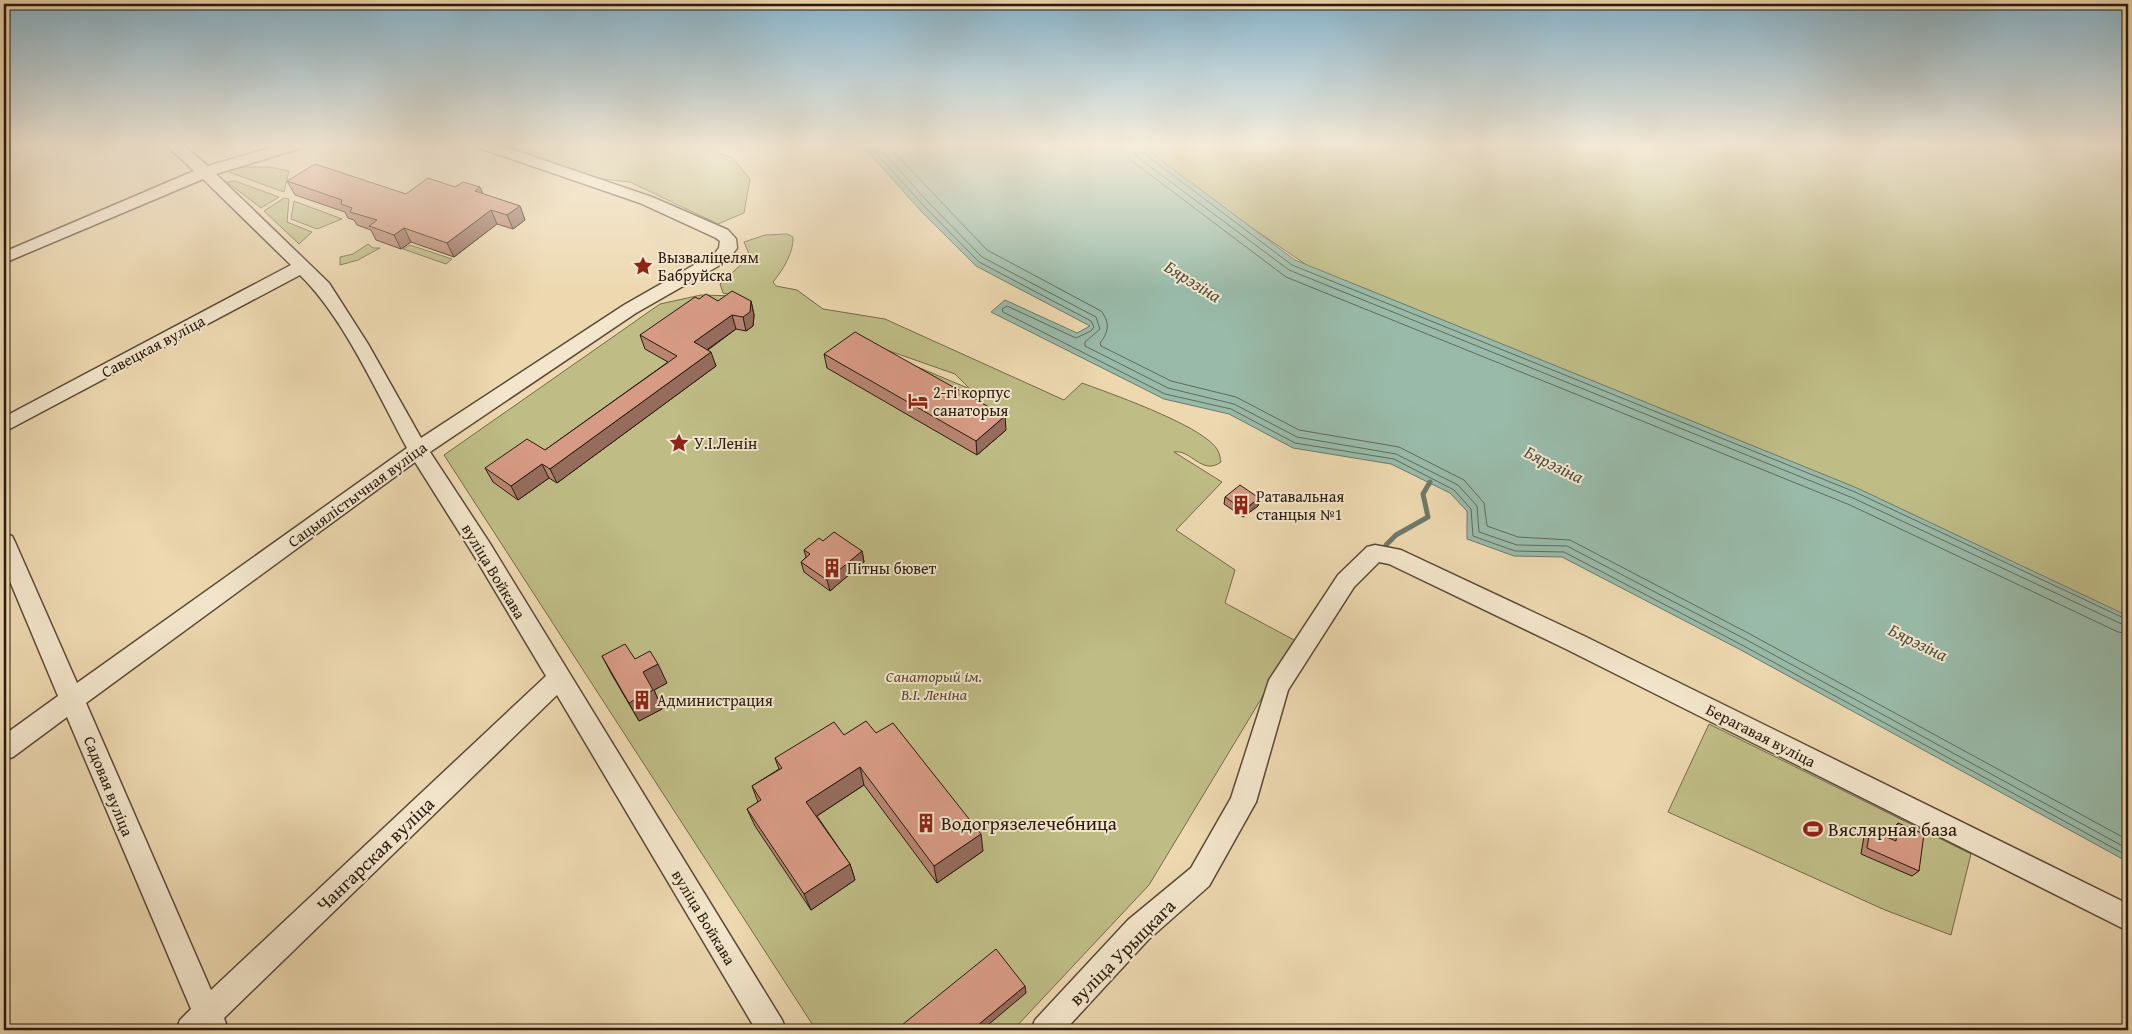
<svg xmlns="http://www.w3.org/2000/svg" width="2132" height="1034" viewBox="0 0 2132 1034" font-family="'Gentium Book Plus',serif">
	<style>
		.green { fill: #bfbc86; stroke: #746a49; fill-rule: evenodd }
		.water { fill: #99baa9; stroke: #6c7a6a }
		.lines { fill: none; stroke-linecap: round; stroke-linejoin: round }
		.shore { stroke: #616a5a; stroke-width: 1 }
		.stream { stroke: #6c7a6a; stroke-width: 5 }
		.minor-casing { stroke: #5a4935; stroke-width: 3 }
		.minor { fill: #f3e6cc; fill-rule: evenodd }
		.wall { fill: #b98572; stroke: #29190c }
		.shaded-wall { fill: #966c5d; stroke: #29190c }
		.building { fill: #d79b85; stroke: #29190c }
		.labels { text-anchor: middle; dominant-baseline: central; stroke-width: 4; stroke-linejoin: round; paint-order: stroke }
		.poi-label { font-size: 16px; fill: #29190c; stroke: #f3e6cc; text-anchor: start }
		.street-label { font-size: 16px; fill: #29190c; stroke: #f3e6cc }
		.park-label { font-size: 16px; font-style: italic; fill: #564a31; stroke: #f3e6cc }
		.water-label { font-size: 18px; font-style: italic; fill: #505143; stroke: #f3e6cc }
		.near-poi-label { font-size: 19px; fill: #29190c; stroke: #f3e6cc; text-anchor: start }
		.near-street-label { font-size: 19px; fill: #29190c; stroke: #f3e6cc }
	</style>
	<rect width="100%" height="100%" fill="#edd8b0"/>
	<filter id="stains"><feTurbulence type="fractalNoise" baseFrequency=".004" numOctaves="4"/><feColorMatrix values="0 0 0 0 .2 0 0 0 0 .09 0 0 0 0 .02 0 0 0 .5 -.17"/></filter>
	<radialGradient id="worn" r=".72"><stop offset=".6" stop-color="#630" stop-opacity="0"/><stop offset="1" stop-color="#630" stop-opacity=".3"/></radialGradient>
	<!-- green -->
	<g class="green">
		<polygon points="480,145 695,145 733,158 750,179 744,213 718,224 630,182 582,177"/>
		<polygon points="1130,145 2128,145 2128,628 1317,272"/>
		<polygon points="244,167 269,167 289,171 284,192 226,171"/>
		<polygon points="235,181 279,197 261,208 227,182"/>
		<polygon points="284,198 289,199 287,222 312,232 299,244 264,211"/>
		<polygon points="294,201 342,219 317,229 291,219"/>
		<path d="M787 234 793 237C794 252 783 270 773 282L776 286 797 290 823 309 885 319 1064 400 1082 383C1109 393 1207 427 1218 451 1220 454 1220 459 1221 462 1202 476 1191 449 1174 452L1222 482 1176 530 1235 570 1225 603 1296 641 1149 885 1013 1030H816L444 455 660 304 701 295 736 296 723 293 720 284 747 259 749 254 744 242 765 235ZM861 341 955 374 970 389 858 342Z"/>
		<polygon points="368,244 373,248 380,248 358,260 340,265 340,257 353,254"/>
		<polygon points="410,245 452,259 446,264 403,249"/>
		<polygon points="1709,724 1971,854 1951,935 1885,910 1668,812"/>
	</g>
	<!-- water -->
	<polygon class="water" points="862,145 1141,145 1295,260 1857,488 2128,616 2128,862 1739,649 1562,557 1514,556 1467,539 1467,511 1450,493 1391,464 1293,448 1229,414 1164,399 991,312 1005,300 1077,333 1090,326 976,266 919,209"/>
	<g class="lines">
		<!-- shore -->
		<g class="shore">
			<polyline points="869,145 923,205 979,262 1091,321 1094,327 1091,331 1076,338 1007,306 1002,309 1003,312 1165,394 1231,409 1295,443 1394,459 1454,490 1471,509 1473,536 1515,551 1564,552 1742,645 2128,856"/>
			<polyline points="877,145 927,201 982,257 1096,317 1100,329 1085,342 1085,346 1168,388 1234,404 1297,437 1396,454 1458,485 1477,506 1479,532 1517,545 1567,546 1745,639 2128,849"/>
			<path d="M887 145 987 250 1101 311C1110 322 1109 332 1100 343L1101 346 1171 381 1236 397 1299 430 1399 447 1464 480 1484 503 1487 526 1518 537 1570 540 1748 633 2128 840"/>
			<polyline points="1124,145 1126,153 1132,161 1286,277 1850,505 2118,632 2128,634"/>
			<polyline points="1132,145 1136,156 1289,270 1853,498 2128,627"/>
			<polyline points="1138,145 1141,151 1292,265 1855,492 2128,620"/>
		</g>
		<!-- stream -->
		<polyline class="stream" points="1386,545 1396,535 1428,517 1423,494 1430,482"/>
		<defs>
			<g id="minor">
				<path d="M166 145H183L208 166 280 145H304L301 148 216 174 329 283 368 344 421 438 624 305 715 253 719 248 720 241 716 238 640 203 480 148 477 145H499L652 197 728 230 736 239 737 248 727 261 636 313 430 452 489 542 782 1020 786 1030H756L557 695 224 1018 228 1030H176L180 1020 191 1009 67 717 13 757 4 760V735L58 696 4 567V534L12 536 15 542 77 683 407 448C377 393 344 318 300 275L4 432V417L291 265 203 179 4 263V252L194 171ZM415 462 473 554 546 676 211 990 86 703Z"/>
				<polygon points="1375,545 1401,550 1584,636 2128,904 2128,931 1568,650 1389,564 1379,562 1354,587 1288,690 1256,802 1209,886 1148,940 1065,1030 1031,1030 1035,1020 1128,920 1191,868 1231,798 1269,680 1338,575 1367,547"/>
			</g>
		</defs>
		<!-- minor casing -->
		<use href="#minor" class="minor-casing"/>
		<!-- minor -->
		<use href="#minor" class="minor"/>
	</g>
	<!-- wall -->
	<g class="wall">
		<polygon points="287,181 406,194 455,187 480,187 483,194 520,206 525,220 513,229 497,224 454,257 411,242 401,249 376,240 371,230 357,225 354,220 348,218 345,212 295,195"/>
		<polygon points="718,301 751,301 754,315 753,326 746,331 736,329 708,350 716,366 557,483 549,478 518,500 493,482 485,468 545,450 668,362 645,349 640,335"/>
		<polygon points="824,354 1006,430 977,455 827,368"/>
		<polygon points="1225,497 1259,498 1258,506 1243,517 1224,504"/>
		<polygon points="823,541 862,551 864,562 830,591 804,572 801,562 806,557 804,550"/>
		<polygon points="602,656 635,659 667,683 654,690 662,709 639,721 612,675"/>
		<polygon points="876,733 983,851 937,883 864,785 817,816 850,864 855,880 811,910 755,826 747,809 758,802 752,786 779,769 775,758 844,735"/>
		<polygon points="1898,823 1919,871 1912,876 1861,854 1864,836 1870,830 1890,838 1892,829"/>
	</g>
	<!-- shaded-wall -->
	<g class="shaded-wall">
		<polygon points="480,187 486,201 475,191"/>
		<polygon points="520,206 525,220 513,229 507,215"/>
		<polygon points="491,210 497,224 454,257 447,243"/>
		<polygon points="404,228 411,242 401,249 394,235"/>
		<polygon points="751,301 754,315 753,326 746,331 743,317"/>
		<polygon points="732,315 736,329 698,356 694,342"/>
		<polygon points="711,352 716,366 557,483 550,469"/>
		<polygon points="1005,416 1006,430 977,455 976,441"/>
		<polygon points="542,464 549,478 518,500 511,486"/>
		<polygon points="1259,498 1258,506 1243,517 1244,510"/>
		<polygon points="862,551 864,562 830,591 827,580"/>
		<polygon points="658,664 667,683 654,690 662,709 639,721 629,703 643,672"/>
		<polygon points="860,767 864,785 812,819 806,802"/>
		<polygon points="981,834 983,851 937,883 934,866"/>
		<polygon points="850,864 855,880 811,910 804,894"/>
		<polygon points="1025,986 1026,993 982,1030 972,1030"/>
	</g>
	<!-- building -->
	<g class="building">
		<polygon points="315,164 406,194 428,178 455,187 463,182 480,187 475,191 520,206 507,215 491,210 447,243 404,228 394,235 369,226 377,220 350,212 352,208 341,204 342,200 287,181"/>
		<polygon points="732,291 751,301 750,312 743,317 732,315 694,342 711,352 550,469 542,464 511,486 485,468 527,439 545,450 677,356 640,335 695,297 699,299 706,294 718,301"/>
		<polygon points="855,332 1005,416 976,441 824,354"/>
		<polygon points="1240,485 1259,498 1244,510 1225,497"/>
		<polygon points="834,532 862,551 827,580 801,562 810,554 804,550 819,538 823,541"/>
		<polygon points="625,644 635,659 650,651 658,664 643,672 653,690 629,703 602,656"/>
		<polygon points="866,721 876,733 893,723 981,834 934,866 860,767 806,802 850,864 804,894 747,809 761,800 752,786 782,768 775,758 834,722 844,735"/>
		<polygon points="1898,823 1924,834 1919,871 1867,848 1870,830 1896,841"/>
		<polygon points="996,949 1025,986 972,1030 898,1030 897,1029"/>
	</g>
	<!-- sky -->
	<linearGradient id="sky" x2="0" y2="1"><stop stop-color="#88b6cf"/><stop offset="0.5" stop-color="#f7eddb"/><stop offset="1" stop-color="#f7eddb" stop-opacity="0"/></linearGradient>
	<rect width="2132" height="290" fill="url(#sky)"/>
	<!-- icons -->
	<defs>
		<symbol id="sight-bare" viewBox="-9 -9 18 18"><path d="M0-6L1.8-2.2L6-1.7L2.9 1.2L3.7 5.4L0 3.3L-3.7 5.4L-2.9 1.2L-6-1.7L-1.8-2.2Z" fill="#8f2418" stroke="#f3e6cc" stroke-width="2.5" paint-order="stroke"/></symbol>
		<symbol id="hotel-bare" viewBox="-9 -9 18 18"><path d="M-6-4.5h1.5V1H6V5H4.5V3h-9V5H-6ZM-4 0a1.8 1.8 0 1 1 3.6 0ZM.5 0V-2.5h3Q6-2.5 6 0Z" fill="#8f2418" stroke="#f3e6cc" stroke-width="2.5" paint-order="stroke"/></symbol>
		<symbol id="building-bare" viewBox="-9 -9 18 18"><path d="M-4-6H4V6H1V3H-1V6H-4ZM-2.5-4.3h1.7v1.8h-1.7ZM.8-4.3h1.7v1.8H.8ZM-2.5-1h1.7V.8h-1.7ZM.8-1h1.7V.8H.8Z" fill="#8f2418" stroke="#f3e6cc" stroke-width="2.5" paint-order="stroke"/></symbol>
		<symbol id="stadium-bare" viewBox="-9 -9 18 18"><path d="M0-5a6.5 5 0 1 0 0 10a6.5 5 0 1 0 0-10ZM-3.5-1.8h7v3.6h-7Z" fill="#8f2418" stroke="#f3e6cc" stroke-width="2.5" paint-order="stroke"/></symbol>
	</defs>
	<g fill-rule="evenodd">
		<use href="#sight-bare" x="629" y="252" width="28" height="28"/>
		<use href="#hotel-bare" x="904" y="387" width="28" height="28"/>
		<use href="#sight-bare" x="665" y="429" width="28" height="28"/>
		<use href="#building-bare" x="1227" y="491" width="28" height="28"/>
		<use href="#building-bare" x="818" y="554" width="28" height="28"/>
		<use href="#building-bare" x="628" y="686" width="28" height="28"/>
		<use href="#building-bare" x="912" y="809" width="28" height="28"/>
		<use href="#stadium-bare" x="1799" y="815" width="28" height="28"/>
	</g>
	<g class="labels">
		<!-- poi labels -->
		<g class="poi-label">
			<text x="658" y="257">Вызваліцелям<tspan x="658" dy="18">Бабруйска</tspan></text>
			<text x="933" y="392">2-гі корпус<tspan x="933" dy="18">санаторыя</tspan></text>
			<text x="694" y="443">У.І.Ленін</text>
			<text x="1256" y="496">Ратавальная<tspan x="1256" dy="18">станцыя №1</tspan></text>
			<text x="847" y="568">Пітны бювет</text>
			<text x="657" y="700">Администрация</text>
		</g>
		<!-- street labels -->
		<g class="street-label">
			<text transform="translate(153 346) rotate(-28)">Савецкая вуліца</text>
			<text transform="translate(357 494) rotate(-36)">Сацыялістычная вуліца</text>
			<text transform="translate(494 571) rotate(59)">вуліца Войкава</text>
			<text transform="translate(1761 735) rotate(27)">Берагавая вуліца</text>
			<text transform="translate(109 786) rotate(68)">Садовая вуліца</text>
			<text transform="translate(704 917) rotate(59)">вуліца Войкава</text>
		</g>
		<!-- park labels -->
		<g class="park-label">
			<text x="934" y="676">Санаторый ім.<tspan x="934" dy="18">В.І. Леніна</tspan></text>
		</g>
		<!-- water labels -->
		<g class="water-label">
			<text transform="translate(1193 281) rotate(32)">Бярэзіна</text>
			<text transform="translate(1554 464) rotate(26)">Бярэзіна</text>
			<text transform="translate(1918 642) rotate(26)">Бярэзіна</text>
		</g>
		<!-- near-poi labels -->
		<g class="near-poi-label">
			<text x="941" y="823">Водогрязелечебница</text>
			<text x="1828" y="829">Вяслярная база</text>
		</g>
		<!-- near-street labels -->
		<g class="near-street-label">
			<text transform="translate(375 854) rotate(-44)">Чангарская вуліца</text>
			<text transform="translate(1122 952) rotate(-45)">вуліца Урыцкага</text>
		</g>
	</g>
	<!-- margin -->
	<rect width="2132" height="1034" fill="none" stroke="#edd8b0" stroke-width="20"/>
	<rect x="5" y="5" width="2122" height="1024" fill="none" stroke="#29190c" stroke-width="2.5"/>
	<rect x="10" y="10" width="2112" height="1014" fill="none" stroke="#29190c"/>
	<rect width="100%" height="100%" filter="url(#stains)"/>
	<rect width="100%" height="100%" fill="url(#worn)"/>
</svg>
